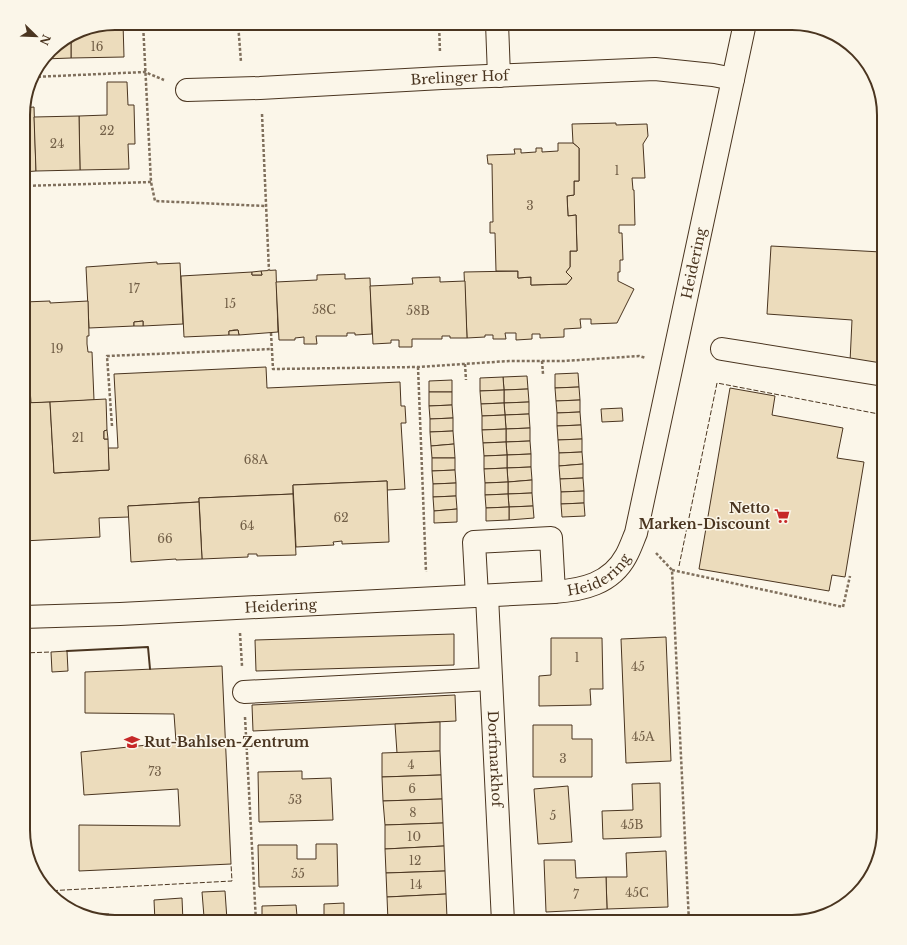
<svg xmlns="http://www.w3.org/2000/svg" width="907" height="945" viewBox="0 0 907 945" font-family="'Libre Baskerville',serif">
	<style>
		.building { fill: #ecdcbc; stroke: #4a3520 }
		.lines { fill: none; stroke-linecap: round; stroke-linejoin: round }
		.minor-casing { stroke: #4a3520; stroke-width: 24 }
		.path { stroke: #7f6f5c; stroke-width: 2.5; stroke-dasharray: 3 2; stroke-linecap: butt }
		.minor { stroke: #fbf6e9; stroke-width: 22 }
		.fence { stroke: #4a3520; stroke-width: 1; stroke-dasharray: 5 2; stroke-linecap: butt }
		.wall { stroke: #4a3520; stroke-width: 2 }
		.labels { text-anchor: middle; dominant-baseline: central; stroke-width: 3; stroke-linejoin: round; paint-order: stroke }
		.number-label { font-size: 12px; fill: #725f47 }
		.street-label { font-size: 14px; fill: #4a3520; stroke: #fbf6e9 }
		.poi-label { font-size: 14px; font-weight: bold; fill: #4a3520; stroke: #fbf6e9; text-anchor: end }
		.rim { fill: none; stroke: #4a3520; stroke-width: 2 }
	</style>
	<rect width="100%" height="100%" fill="#fbf6e9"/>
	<!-- building -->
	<g class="building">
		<polygon points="115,23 123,23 124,57 71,58 71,36 80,30"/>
		<polygon points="268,23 315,23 315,27 268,29"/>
		<polygon points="315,23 369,23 369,25 315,27"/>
		<polygon points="71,36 71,58 44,59 54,46"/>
		<polygon points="107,82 127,82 128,105 134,105 135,144 128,144 129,169 80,170 79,116 107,115"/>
		<polygon points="34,107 36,171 23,172 23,108"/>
		<polygon points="79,116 80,170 36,171 34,117"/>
		<polygon points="616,123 616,125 647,124 648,136 643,144 645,178 632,178 633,190 634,190 635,225 619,225 619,233 622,233 623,260 620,260 620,272 618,272 618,281 634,289 617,323 591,324 591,319 580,319 581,328 564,329 564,337 540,338 540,334 532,334 532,339 516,340 516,333 505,333 506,339 493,339 493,335 485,335 485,337 467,338 464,272 518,271 518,278 531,277 531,285 567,284 572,278 566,272 570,267 570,251 577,251 576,215 568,216 567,196 574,195 574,181 579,181 579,148 573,143 572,124"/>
		<polygon points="558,143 573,143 579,148 579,181 574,181 574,195 567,196 568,216 576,215 577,251 570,251 570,267 566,272 572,278 567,284 531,285 531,277 518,278 518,271 496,271 495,233 490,233 490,222 493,222 492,164 488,164 487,155 515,154 514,149 521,149 521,153 536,152 536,148 542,148 542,152 558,151"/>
		<polygon points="771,246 881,252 884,249 884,364 850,362 852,320 767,314"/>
		<polygon points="157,262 157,264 180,263 183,324 143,326 143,321 134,322 134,326 89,328 86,267"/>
		<polygon points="276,270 278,332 239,335 238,330 234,330 229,331 229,335 184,337 181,276 252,272 252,275 262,275 261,271"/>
		<polygon points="261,271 262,275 252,275 252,272"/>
		<polygon points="345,274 345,279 370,278 372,334 355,335 355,333 347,333 347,336 316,336 317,344 304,344 304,337 295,338 295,340 279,340 276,282 317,280 317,275"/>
		<polygon points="440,277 440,282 465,281 467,338 450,338 450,336 442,336 442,339 412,339 412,347 399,347 399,340 391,340 391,343 373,344 370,286 413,284 412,278"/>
		<polygon points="50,301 50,303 88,301 89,336 87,336 87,344 88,352 92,352 94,400 31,403 24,302"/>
		<polygon points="143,321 143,326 134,326 134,322"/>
		<polygon points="238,330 239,335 229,335 229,331"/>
		<polygon points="266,367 267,388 400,382 401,406 405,406 406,423 401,423 405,489 387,490 387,481 293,485 293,494 199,498 199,502 128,506 129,517 99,518 100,537 23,541 23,403 50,402 54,473 109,470 108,448 118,448 114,374"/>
		<polygon points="578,373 579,387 555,388 555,374"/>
		<polygon points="527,376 528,389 504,390 503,377"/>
		<polygon points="503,377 504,390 480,391 480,378"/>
		<polygon points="452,380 452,392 429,392 429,381"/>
		<polygon points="579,387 580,400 556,401 555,388"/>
		<polygon points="730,388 775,396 772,415 843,428 837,458 864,462 845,577 832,575 829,591 699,569"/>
		<polygon points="528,389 529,402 504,403 504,390"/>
		<polygon points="504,390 504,403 481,404 480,391"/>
		<polygon points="429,392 452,392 452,405 429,406"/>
		<polygon points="106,399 107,430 104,431 104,439 108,439 109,470 54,473 50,402"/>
		<polygon points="580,400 580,412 557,413 556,401"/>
		<polygon points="529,402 529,414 505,415 504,403"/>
		<polygon points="504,403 505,415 482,416 481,404"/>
		<polygon points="452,405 453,418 430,419 429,406"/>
		<polygon points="622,408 623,421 602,422 601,409"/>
		<polygon points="580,412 581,425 557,426 557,413"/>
		<polygon points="529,414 530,428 506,429 505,415"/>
		<polygon points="505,415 506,429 482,430 482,416"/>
		<polygon points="453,418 453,431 430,432 430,419"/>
		<polygon points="581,425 582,439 558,440 557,426"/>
		<polygon points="530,428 530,441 506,442 506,429"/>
		<polygon points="506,429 506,442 483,443 482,430"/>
		<polygon points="107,430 108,439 104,439 104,431"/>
		<polygon points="453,431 454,444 431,446 430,432"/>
		<polygon points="582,439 582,452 559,453 558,440"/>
		<polygon points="530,441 531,454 507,455 506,442"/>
		<polygon points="506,442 507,455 484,456 483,443"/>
		<polygon points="454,444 455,458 432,458 431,446"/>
		<polygon points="582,452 583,464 559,466 559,453"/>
		<polygon points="531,454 531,467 507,468 507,455"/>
		<polygon points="507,455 507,468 484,469 484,456"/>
		<polygon points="432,458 455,458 455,470 432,471"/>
		<polygon points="583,464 583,478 560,479 559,466"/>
		<polygon points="531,467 532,480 508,482 507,468"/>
		<polygon points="507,468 508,482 485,483 484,469"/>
		<polygon points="455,470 456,483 433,484 432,471"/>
		<polygon points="583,478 584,491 561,492 560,479"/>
		<polygon points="532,480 532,493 508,494 508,482"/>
		<polygon points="387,481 389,542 342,544 342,541 333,542 334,545 296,547 293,485"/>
		<polygon points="508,482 508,494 485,495 485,483"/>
		<polygon points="456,483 456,496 433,497 433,484"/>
		<polygon points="584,491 584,503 561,504 561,492"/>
		<polygon points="532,493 533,506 509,507 508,494"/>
		<polygon points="293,494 296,555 257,556 257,554 248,554 248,557 202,559 199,498"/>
		<polygon points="508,494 509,507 486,508 485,495"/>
		<polygon points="456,496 457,509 434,511 433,497"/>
		<polygon points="199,502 202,559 176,560 176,559 131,562 128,506"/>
		<polygon points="584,503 585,516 562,517 561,504"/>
		<polygon points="533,506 534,518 509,520 509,507"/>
		<polygon points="509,507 509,520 486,521 486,508"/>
		<polygon points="457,509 457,522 434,523 434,511"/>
		<polygon points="454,634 454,665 256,671 255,640"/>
		<polygon points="666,637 671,761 626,763 621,639"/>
		<polygon points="551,638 602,638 603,689 590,689 591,705 539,706 539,676 551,675"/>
		<polygon points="67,651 68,671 52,672 51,652"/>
		<polygon points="222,666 231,864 79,871 79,825 180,826 178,789 84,795 81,752 176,742 174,714 85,713 85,672"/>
		<polygon points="455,695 456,721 253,731 252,705"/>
		<polygon points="440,722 440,751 397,753 395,724"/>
		<polygon points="533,725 572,725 572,739 592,739 592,777 533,777"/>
		<polygon points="440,751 441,775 382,777 382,753"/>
		<polygon points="302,771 302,779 331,778 333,820 259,822 258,772"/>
		<polygon points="441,775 442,799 383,801 382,777"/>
		<polygon points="660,783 661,837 603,839 602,811 633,810 632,784"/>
		<polygon points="568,786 572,842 538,844 534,789"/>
		<polygon points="442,799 443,823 385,825 383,801"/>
		<polygon points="443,823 444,846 385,849 385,825"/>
		<polygon points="316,844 337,844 338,886 259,887 258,845 297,845 297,859 316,859"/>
		<polygon points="444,846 445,871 386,873 385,849"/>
		<polygon points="666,851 668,907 607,909 606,877 627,877 626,853"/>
		<polygon points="544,860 575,860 576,878 606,877 607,909 546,912"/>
		<polygon points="445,871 446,894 387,897 386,873"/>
		<polygon points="225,891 227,920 239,919 239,922 212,922 211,916 204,917 202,892"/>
		<polygon points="446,894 447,918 388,921 387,897"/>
		<polygon points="182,898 183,922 153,922 155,922 154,900"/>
		<polygon points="344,903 344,922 262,922 262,906 296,905 297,916 324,915 324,904"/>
		<polygon points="88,914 109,914 109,921 88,916"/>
		<polygon points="211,916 212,922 183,922 183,918"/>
		<polygon points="447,918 447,922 388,922 388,921"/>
	</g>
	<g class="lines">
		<defs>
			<g id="minor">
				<polyline points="497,23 499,76"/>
				<path id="s1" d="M187 90 260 88 442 78 655 69 713 75 733 79"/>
				<polyline points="722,349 884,375"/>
				<polyline points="477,596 474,542 551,538 554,592"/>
				<path id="s2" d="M487 596 503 922"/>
				<path id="s3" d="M23 617 120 614 554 592C582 590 611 584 626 556 630 549 633 540 636 533L745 23"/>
				<polyline points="244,692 491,679"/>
			</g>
		</defs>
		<!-- minor casing -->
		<use href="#minor" class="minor-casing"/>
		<!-- path -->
		<g class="path">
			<polyline points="143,23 151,182 155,201 265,206"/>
			<polyline points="238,23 241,62"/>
			<polyline points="439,23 440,53"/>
			<polyline points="33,77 145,72 164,80"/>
			<polyline points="262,114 269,271"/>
			<polyline points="23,186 151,182"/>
			<polyline points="271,333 273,369 418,367 509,361 564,361 639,356 646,358"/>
			<polyline points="542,361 543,374"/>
			<polyline points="465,364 466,380"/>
			<polyline points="418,367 426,572"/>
			<polyline points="112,426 107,356 272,349"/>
			<polyline points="656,553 672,570 689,922"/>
			<polyline points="672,570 843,607 850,576"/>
			<polyline points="240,633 242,666"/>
			<polyline points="245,717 256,922"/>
		</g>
		<!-- minor -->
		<use href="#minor" class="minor"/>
		<!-- fence -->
		<g class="fence">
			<polyline points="679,566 717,383 884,415"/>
			<polyline points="23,653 51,652"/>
			<polyline points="46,891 232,881 231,864"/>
		</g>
		<!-- wall -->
		<polyline class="wall" points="67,651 148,647 150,669"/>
	</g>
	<!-- icons -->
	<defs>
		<symbol id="supermarket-bare" viewBox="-9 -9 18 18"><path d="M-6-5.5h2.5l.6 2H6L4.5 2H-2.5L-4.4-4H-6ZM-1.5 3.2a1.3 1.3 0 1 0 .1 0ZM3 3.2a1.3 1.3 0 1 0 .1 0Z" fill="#c62828" stroke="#fbf6e9" stroke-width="2.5" paint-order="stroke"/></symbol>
		<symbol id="school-bare" viewBox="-9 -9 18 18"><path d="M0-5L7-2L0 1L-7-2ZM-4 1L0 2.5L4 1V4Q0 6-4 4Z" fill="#c62828" stroke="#fbf6e9" stroke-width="2.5" paint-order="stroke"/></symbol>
	</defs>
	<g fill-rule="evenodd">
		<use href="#supermarket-bare" x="771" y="505" width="22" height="22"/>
		<use href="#school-bare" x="121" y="731" width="22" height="22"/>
	</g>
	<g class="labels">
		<!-- number labels -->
		<g class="number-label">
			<text x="97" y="46">16</text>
			<text x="107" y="130">22</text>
			<text x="57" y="143">24</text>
			<text x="617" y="170">1</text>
			<text x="530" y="205">3</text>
			<text x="134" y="288">17</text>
			<text x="230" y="303">15</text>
			<text x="324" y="309">58C</text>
			<text x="418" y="310">58B</text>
			<text x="57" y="348">19</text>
			<text x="78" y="437">21</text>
			<text x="256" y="459">68A</text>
			<text x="341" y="517">62</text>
			<text x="247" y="525">64</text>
			<text x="165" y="538">66</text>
			<text x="577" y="657">1</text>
			<text x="638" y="666">45</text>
			<text x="643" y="736">45A</text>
			<text x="563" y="758">3</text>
			<text x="411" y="764">4</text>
			<text x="155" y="771">73</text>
			<text x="412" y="788">6</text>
			<text x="295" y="799">53</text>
			<text x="413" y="812">8</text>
			<text x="553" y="815">5</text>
			<text x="632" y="824">45B</text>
			<text x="414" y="836">10</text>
			<text x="415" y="860">12</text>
			<text x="298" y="873">55</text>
			<text x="416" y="884">14</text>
			<text x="637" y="892">45C</text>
			<text x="576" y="894">7</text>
		</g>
		<!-- street labels -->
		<g class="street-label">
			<text stroke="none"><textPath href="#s1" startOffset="273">Brelinger Hof</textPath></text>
			<text stroke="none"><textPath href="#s3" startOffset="917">Heidering</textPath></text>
			<text stroke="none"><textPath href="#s3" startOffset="581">Heidering</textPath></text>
			<text stroke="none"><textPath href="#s3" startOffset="258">Heidering</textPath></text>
			<text stroke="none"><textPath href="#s2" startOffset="163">Dorfmarkhof</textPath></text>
		</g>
		<!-- poi labels -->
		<g class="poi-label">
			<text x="770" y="508">Netto<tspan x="770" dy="16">Marken-Discount</tspan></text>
			<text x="144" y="742" text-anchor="start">Rut-Bahlsen-Zentrum</text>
		</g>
	</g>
	<!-- crop -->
	<path d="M0 0H907V945H0ZM115 30H792A85 85 0 0 1 877 115V830A85 85 0 0 1 792 915H115A85 85 0 0 1 30 830V115A85 85 0 0 1 115 30Z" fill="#fbf6e9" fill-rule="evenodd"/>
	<path class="rim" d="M115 30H792A85 85 0 0 1 877 115V830A85 85 0 0 1 792 915H115A85 85 0 0 1 30 830V115A85 85 0 0 1 115 30Z"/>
	<!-- north arrow -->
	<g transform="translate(36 36) rotate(113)" stroke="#fbf6e9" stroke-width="3" paint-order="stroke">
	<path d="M0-3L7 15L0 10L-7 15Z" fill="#4a3520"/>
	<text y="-6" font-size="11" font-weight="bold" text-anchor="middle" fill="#4a3520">N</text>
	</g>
</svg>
